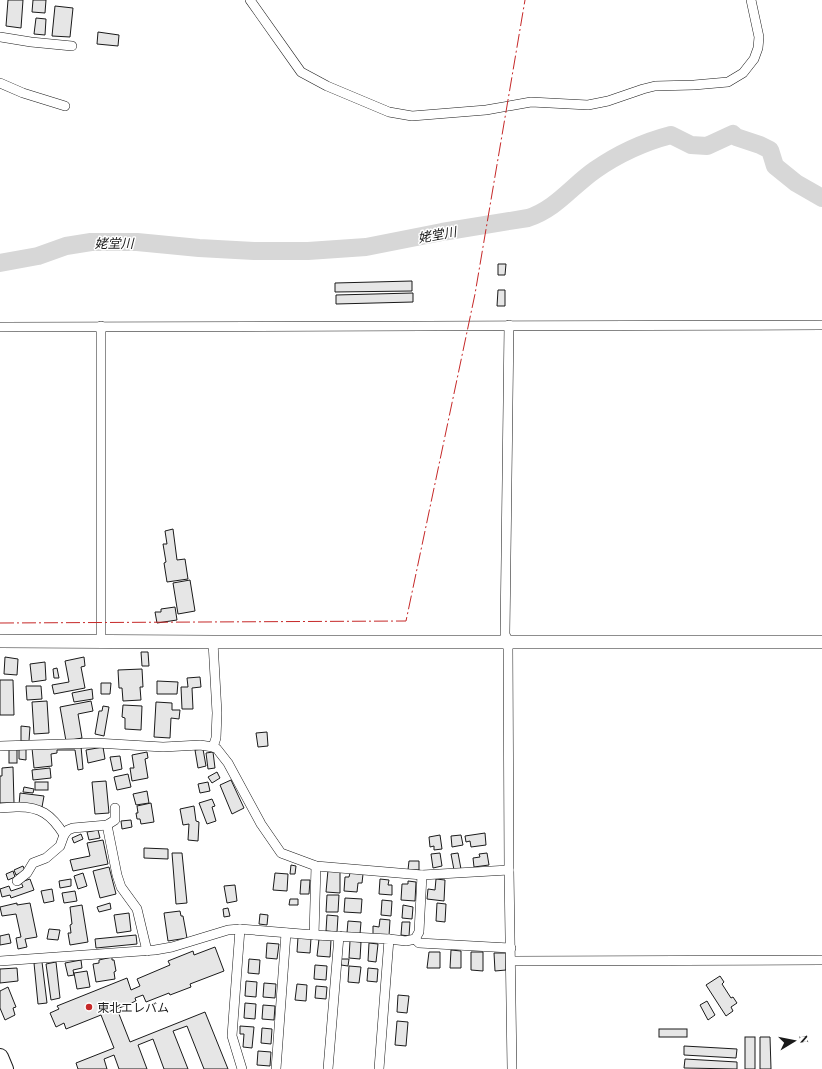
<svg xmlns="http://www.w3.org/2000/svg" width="822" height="1069" viewBox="0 0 822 1069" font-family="'Playfair Display','Noto Sans JP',serif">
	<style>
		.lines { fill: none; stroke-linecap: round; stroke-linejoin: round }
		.river { stroke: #d7d7d7; stroke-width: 18 }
		.building { fill: #e6e6e6; stroke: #1a1a1a }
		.street-casing { stroke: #1a1a1a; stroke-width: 10 }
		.secondary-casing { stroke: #1a1a1a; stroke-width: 14 }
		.highway-casing { stroke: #1a1a1a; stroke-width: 18 }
		.street { stroke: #fff; stroke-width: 9 }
		.secondary { stroke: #fff; stroke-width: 13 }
		.highway { stroke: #fff; stroke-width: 16 }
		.power { stroke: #c62828; stroke-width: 1; stroke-dasharray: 14 3 2 3; stroke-linecap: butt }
		.poi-dot { fill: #c62828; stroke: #fff; stroke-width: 1.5 }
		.labels { text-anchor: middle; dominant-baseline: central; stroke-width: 3; stroke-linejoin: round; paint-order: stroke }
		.poi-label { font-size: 12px; fill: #1a1a1a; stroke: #fff; text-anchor: start }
		.water-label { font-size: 13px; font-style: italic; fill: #1a1a1a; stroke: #fff }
	</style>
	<rect width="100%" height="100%" fill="#fff"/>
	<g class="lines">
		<!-- river -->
		<path class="river" d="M0 263 38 256 66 246 91 242H137L199 248 254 251H308L366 247 442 232 528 218C556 209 572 186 595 170 618 154 644 142 671 135L691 145 707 146 733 134 736 137 760 145 770 150 775 166 796 183 822 198"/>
	</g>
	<!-- building -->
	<g class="building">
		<polygon points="8,0 23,0 21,28 6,26"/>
		<polygon points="33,0 46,0 45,13 32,12"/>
		<polygon points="55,6 73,8 70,37 52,36"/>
		<polygon points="36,18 46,19 45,35 34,34"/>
		<polygon points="98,32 119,35 118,46 97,44"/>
		<polygon points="498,264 506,264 505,275 498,275"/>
		<polygon points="412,281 412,291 335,292 335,283"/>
		<polygon points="498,290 505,290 505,306 497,306"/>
		<polygon points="413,293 413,302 336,304 336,295"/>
		<polygon points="173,529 177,560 185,559 188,579 167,582 164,563 166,562 163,544 167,544 165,531"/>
		<polygon points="190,580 195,611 178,614 173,583"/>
		<polygon points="175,607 177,620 157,623 155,612 161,612 161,609"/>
		<polygon points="141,652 148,652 149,666 142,666"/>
		<polygon points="5,657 18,659 17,675 4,674"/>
		<polygon points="84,657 85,666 81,667 85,688 54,694 52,685 69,682 65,661"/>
		<polygon points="45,662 46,680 32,682 30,664"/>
		<polygon points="57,668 59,678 54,678 53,669"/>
		<polygon points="142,669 143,687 140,687 141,700 123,701 122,688 119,688 118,670"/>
		<polygon points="200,677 201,687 192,688 193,709 182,709 181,687 188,687 187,678"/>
		<polygon points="0,680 13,680 14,715 0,715"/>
		<polygon points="157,681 178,682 177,694 157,694"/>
		<polygon points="101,683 111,683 110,694 101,694"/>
		<polygon points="26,686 41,686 42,699 27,700"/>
		<polygon points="92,689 93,699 74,702 72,693"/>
		<polygon points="47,701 49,733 34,734 32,702"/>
		<polygon points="91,701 93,711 78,714 82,738 66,741 60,707"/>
		<polygon points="156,702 172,703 172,710 180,710 179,719 171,718 170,738 154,737"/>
		<polygon points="123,705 142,706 141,730 125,729 125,718 122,717"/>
		<polygon points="103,706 109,707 104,736 95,734 99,711 102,711"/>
		<polygon points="21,726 30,727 29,741 21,741"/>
		<polygon points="267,732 268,746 258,747 256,733"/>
		<polygon points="81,746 83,769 78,770 75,750 57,750 57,753 51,754 52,766 34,768 32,748"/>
		<polygon points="103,747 105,759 88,763 86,750"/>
		<polygon points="19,748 26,748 26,760 19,759"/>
		<rect x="9" y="749" width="8" height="14"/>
		<polygon points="203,749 206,766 198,768 195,750"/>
		<polygon points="147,752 148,758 145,759 148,778 132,781 130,768 134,768 132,755"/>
		<polygon points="213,752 215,768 208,769 206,753"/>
		<polygon points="120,756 122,769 113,771 110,757"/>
		<polygon points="13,767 14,803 0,803 0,776 2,776 2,768"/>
		<polygon points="50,768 51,778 33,780 32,770"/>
		<polygon points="217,772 220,778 212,783 208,777"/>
		<polygon points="128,774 131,787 117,790 114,777"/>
		<polygon points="231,780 244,808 232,814 220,785"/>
		<polygon points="106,781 109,813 95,814 92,782"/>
		<rect x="35" y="782" width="13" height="8"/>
		<polygon points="208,782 210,791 200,793 198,784"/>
		<polygon points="24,787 34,789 33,793 23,792"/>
		<polygon points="147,791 149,803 136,805 133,794"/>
		<polygon points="20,793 44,796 42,807 19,805"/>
		<polygon points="212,799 215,806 212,807 216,821 207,824 199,803"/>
		<polygon points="151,803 154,822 141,824 140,819 137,819 136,813 138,813 137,806"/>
		<polygon points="194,806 196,821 199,822 198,841 188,840 189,824 183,825 180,809"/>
		<polygon points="131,820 132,827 122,829 121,821"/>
		<polygon points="98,830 100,838 89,840 87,832"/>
		<polygon points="485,833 486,845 471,847 470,841 466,842 465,836"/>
		<polygon points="81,834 83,839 74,843 72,838"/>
		<polygon points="440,835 442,849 434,850 434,846 430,847 429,837"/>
		<polygon points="461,835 463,845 452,847 451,836"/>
		<polygon points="103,840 108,864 73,871 70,860 90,856 87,843"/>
		<polygon points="144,848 168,849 168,859 144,858"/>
		<polygon points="172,853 182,853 187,903 176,904"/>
		<polygon points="440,853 442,866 433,868 431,854"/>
		<polygon points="458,853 461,869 454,870 451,854"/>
		<polygon points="487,853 489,865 474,867 473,858 480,857 479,854"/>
		<polygon points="409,861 419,861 419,870 408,870"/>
		<polygon points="291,865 296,866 295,874 290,874"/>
		<polygon points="23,866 25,871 16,875 14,870"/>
		<polygon points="109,867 116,894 100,898 93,871"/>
		<polygon points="328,870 340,871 340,893 326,892"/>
		<polygon points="13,871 15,877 8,880 6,874"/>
		<polygon points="83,873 87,886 78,889 74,876"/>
		<polygon points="275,873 288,874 287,891 273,890"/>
		<polygon points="350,873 363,874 362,883 358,883 357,892 344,891 345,877 349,877"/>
		<polygon points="30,879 34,890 11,898 10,895 2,897 0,889 9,886 11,891 23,887 21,882"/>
		<polygon points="71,879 71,886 60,888 59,881"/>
		<polygon points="380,879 389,880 388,885 392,885 392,895 379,894"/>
		<polygon points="436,879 445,880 444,901 427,899 428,889 435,890"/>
		<polygon points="301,880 310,880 309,894 300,894"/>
		<polygon points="408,881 416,882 415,901 401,900 402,884 408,884"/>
		<polygon points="235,885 237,901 227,903 224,886"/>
		<polygon points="52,889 54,901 44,903 41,891"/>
		<polygon points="75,891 77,901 64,903 62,893"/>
		<polygon points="327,895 339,895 338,912 326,912"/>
		<polygon points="345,898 362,899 361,913 344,912"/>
		<polygon points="290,899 298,899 298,905 289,905"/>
		<polygon points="382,900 392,901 391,916 381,915"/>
		<polygon points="17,903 17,905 30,903 37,937 25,939 27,947 18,949 16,938 21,937 16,914 2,916 0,907"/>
		<polygon points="110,903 111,909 99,912 97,907"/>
		<polygon points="437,903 446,904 445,922 436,921"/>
		<polygon points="82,905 88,942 70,945 68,933 71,933 70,925 72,924 70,907"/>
		<polygon points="403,905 413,907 412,919 402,918"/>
		<polygon points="228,908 230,916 224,917 223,909"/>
		<polygon points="180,911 181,916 183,916 187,938 168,941 164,913"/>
		<polygon points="129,913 131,931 117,933 114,915"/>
		<polygon points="260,914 268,915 267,925 259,924"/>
		<polygon points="327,915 338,916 337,932 326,931"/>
		<polygon points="380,919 390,920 389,936 373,935 373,926 379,927"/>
		<polygon points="348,921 361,922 360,934 347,933"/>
		<polygon points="402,922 410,922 409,936 401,935"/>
		<polygon points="49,929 60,930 58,940 47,939"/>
		<polygon points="9,934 11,943 0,945 0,936"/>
		<polygon points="136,935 137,944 96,948 95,939"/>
		<polygon points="298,937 311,938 310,953 297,952"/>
		<polygon points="319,939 331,940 330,957 317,956"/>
		<polygon points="350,941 361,942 360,959 349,958"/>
		<polygon points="267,943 279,944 277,959 266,958"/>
		<polygon points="369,943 378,944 376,962 368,961"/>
		<polygon points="215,947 224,971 190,984 191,987 170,995 169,993 146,1002 143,995 135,998 136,1001 117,1009 130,1042 205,1012 228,1069 204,1069 187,1026 173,1031 188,1069 164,1069 153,1039 138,1045 147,1069 119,1069 114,1055 104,1059 107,1069 78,1069 76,1063 114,1048 101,1015 66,1029 64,1023 56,1027 50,1013 59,1009 57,1006 127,978 131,990 140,986 137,979 170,965 168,961 193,951 194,955"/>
		<polygon points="451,950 461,951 461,968 450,968"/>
		<polygon points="429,952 440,952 440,968 427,968"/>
		<polygon points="471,952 483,952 483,971 471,970"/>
		<polygon points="494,953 506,953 506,970 495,971"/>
		<polygon points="112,957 112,960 114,960 116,971 114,972 115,979 96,982 93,964 99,963 99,960"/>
		<polygon points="249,959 260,960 259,974 248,973"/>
		<polygon points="341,959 349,959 348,966 341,965"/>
		<polygon points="81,960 82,968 73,970 74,975 68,976 65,963"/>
		<polygon points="42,962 47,1003 38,1004 34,963"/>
		<polygon points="56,962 60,998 51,1000 46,964"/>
		<polygon points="315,965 327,966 326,980 314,979"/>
		<polygon points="349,966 361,967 359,983 348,982"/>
		<polygon points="17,968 18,981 0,983 0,969"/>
		<polygon points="368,968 378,969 377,982 367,981"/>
		<polygon points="87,971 90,987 77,989 74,973"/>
		<polygon points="720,976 724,982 722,984 731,998 733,997 737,1003 731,1007 733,1011 726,1016 706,985"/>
		<polygon points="246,981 257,982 256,997 245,996"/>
		<polygon points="264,983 276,984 275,998 263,997"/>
		<polygon points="297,984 307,985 306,1001 295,1000"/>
		<polygon points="316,986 327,987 326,999 315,998"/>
		<polygon points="8,987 16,1007 13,1008 15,1015 5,1020 0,1008 0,991"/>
		<polygon points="398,995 409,996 407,1013 397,1012"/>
		<polygon points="707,1001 715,1015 708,1020 700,1005"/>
		<polygon points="245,1003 256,1004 255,1019 244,1018"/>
		<polygon points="263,1005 275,1006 274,1020 262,1019"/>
		<polygon points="397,1021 408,1022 406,1046 395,1045"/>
		<polygon points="240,1026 254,1027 252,1048 243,1047 244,1034 240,1034"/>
		<polygon points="262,1028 272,1029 271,1044 261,1043"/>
		<rect x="659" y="1029" width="28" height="8"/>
		<rect x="745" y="1037" width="10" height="32"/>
		<polygon points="760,1037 770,1037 771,1069 760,1069"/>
		<polygon points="684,1046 737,1049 736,1058 684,1055"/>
		<polygon points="258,1051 271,1052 270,1066 257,1065"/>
		<polygon points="685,1059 737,1062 737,1069 684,1068"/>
	</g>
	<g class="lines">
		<defs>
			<g id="street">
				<polyline points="250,0 301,72 327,86 389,112 412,116 486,110 531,102 588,105 608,101 643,89 655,86 694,85 728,82 743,73 754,59 758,48 759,37 751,0"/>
				<polyline points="0,37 31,42 72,46"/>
				<polyline points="0,83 23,93 65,106"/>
				<polyline points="509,325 505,634 508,642 509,870 512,1069"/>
				<polyline points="101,326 101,642"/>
				<polyline points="0,327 822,325"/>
				<polyline points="213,642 217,713 216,738 213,747"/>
				<polyline points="0,746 96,743 163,747 200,745 213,747 217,749 228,763 261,824 281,853 316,866 422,875 509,870"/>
				<path d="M0 808C5 808 10 807 16 807 40 806 52 815 64 835"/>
				<polyline points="107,825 117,875 121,887 137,909 147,951"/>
				<polyline points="17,881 27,873 33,863 46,858 60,846 64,835 68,830 73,828 107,825 115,820 115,808"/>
				<polyline points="240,929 232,1036 242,1069"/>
				<polyline points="314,935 389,939 379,1069"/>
				<polyline points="389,939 406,941 415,939 419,932 422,875"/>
				<polyline points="415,939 419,943 511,948"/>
				<polyline points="0,961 155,950 172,947 228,930 240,929 314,935 316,866"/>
				<polyline points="511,961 822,960"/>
				<polyline points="276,1069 286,933"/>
				<polyline points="328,1069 339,936"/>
			</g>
			<polyline id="secondary" points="0,641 213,642 822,642"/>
			<polyline id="highway" points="0,1057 5,1069"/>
		</defs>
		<!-- street casing -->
		<use href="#street" class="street-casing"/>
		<!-- secondary casing -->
		<use href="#secondary" class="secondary-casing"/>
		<!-- highway casing -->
		<use href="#highway" class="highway-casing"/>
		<!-- street -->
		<use href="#street" class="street"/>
		<!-- secondary -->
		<use href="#secondary" class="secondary"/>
		<!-- highway -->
		<use href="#highway" class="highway"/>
		<!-- power -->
		<polyline class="power" points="0,623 406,621 475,294 525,0"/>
	</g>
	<!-- markers -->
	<circle class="poi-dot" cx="89" cy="1007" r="4"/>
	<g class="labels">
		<!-- poi labels -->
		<g class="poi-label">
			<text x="97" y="1007">東北エレバム</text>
		</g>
		<!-- water labels -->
		<g class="water-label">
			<text transform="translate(437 234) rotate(-10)">姥堂川</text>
			<text x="114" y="242">姥堂川</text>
		</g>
	</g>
	<!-- north arrow -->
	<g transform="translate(794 1041) rotate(80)" stroke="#ffffff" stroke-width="3" paint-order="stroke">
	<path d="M0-3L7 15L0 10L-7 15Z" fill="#1a1a1a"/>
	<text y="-6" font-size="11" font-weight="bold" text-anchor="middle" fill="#1a1a1a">N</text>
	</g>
</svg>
